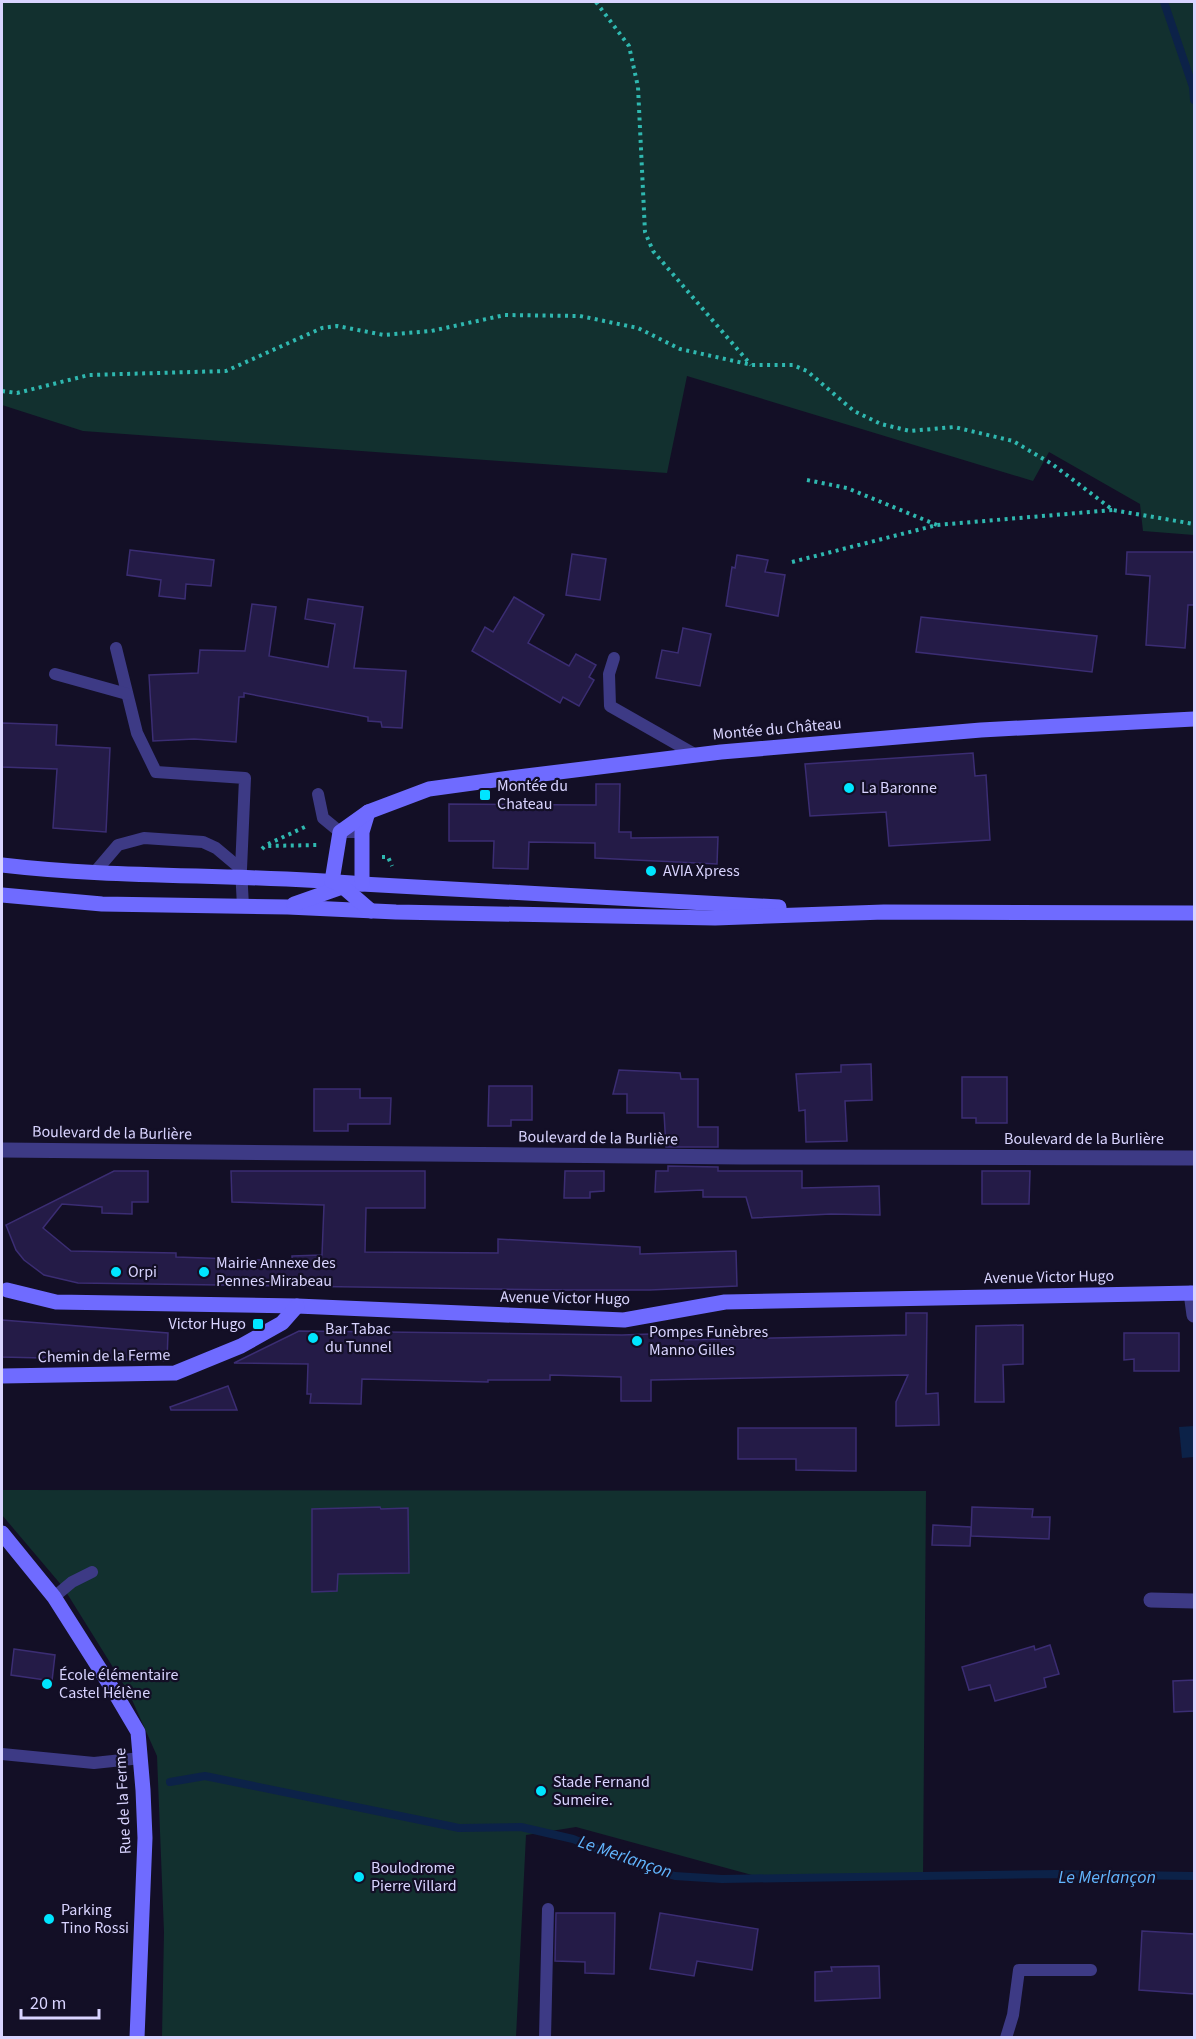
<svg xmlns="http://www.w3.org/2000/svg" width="1196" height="2039" viewBox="0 0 1196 2039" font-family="'Source Sans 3',sans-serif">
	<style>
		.green { fill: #12302f }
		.water { fill: #0c2248 }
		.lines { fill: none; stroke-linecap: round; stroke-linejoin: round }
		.stream { stroke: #0c2248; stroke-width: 8 }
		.building { fill: #241b47; stroke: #3b2d73; stroke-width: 1.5 }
		.path { stroke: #2fb8b0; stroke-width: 4; stroke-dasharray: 3 4.5; stroke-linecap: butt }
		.lane { stroke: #3d3a85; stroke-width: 12 }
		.street { stroke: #3d3a85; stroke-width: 15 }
		.secondary { stroke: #6f6bff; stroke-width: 15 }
		.poi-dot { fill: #00e5ff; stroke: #130f26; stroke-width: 2 }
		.labels { text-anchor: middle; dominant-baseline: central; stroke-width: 4.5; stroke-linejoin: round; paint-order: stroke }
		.street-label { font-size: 16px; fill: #d9d4ff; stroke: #130f26 }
		.poi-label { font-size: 16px; fill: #d9d4ff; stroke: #130f26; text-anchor: start }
		.water-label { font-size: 18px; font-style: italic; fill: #62b6ff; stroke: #130f26 }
	</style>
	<rect width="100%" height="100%" fill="#130f26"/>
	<!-- green -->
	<g class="green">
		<polygon points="2,2 1194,2 1194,535 1143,531 1140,504 1049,452 1033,481 687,376 667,473 83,431 2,405"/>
		<polygon points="2,1490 926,1491 923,1879 767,1879 576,1827 526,1835 516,2037 162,2037 164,1932 157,1756 129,1693 63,1587 2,1515"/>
	</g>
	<!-- water -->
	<polygon class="water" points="1194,1426 1194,1457 1182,1458 1179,1427"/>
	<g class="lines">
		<!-- stream -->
		<g class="stream">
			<polyline points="1164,2 1193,87 1194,100"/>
			<polyline points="170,1782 205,1776 459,1828 521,1827 573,1839 640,1866 675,1876 722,1879 1056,1874 1194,1876"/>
		</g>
	</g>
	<!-- building -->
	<g class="building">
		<polygon points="130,550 214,560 211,586 186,584 185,599 159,596 161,580 127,575"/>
		<polygon points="1127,552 1194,552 1194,605 1188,605 1185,648 1146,645 1150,576 1126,574"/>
		<polygon points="572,554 606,559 600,600 566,595"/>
		<polygon points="737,555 768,560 765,572 785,575 778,616 726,606 732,567 735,568"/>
		<polygon points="514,597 544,615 528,643 569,666 576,654 596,665 589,677 594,680 579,706 563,697 560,703 472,651 485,627 493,632"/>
		<polygon points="308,599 363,607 354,668 406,671 402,728 382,727 381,722 368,721 368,717 244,693 244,697 239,697 236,742 194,739 153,741 149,675 198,673 200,650 245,651 252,604 276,607 269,656 328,667 335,624 305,619"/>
		<polygon points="921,617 1097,636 1092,672 916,652"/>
		<polygon points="683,628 711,634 700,686 656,678 662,650 678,653"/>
		<polygon points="2,723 57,725 56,745 110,748 106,832 53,828 57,769 2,767"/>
		<polygon points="973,753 975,776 986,775 990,840 889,846 886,812 810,816 805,764"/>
		<polygon points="596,784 620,784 619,832 631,832 631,838 718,837 717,864 595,858 595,843 529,842 528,869 493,868 494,841 449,841 449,804 596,805"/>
		<polygon points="871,1064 872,1100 845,1101 847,1141 806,1142 805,1110 799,1111 796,1074 841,1072 841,1065"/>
		<polygon points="619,1070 680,1073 681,1079 698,1079 698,1127 718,1127 718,1147 666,1147 664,1113 627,1113 627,1094 613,1094"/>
		<polygon points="962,1077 1007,1077 1007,1123 976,1123 976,1118 962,1118"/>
		<polygon points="489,1086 532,1086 532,1120 511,1120 511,1126 488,1126"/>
		<polygon points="314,1089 360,1089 360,1098 391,1098 390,1124 348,1124 348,1131 314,1131"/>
		<polygon points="668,1166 718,1167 718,1171 802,1171 802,1188 879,1186 880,1215 831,1214 752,1218 746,1197 703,1197 703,1190 655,1192 656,1171 668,1171"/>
		<polygon points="114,1171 148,1171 148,1202 132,1202 132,1214 102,1213 102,1207 62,1204 43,1228 71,1251 176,1253 176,1257 292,1261 292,1256 322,1255 324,1205 232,1202 231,1171 425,1171 425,1208 366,1208 365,1252 498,1253 498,1239 640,1247 640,1254 736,1251 737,1286 650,1290 565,1290 78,1283 44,1275 24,1260 16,1250 6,1225"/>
		<polygon points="565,1171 604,1171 604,1191 590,1192 590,1198 564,1198"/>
		<polygon points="982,1171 1030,1171 1029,1204 982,1204"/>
		<polygon points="906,1313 927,1313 926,1394 938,1393 939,1425 896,1426 896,1402 908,1375 651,1380 651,1401 621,1401 621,1377 550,1375 550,1380 488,1380 488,1382 362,1379 361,1404 310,1403 311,1394 307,1394 308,1364 234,1363 299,1331 622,1335 679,1333 679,1340 906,1335"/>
		<polygon points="2,1320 168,1333 167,1361 2,1357"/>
		<polygon points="1023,1325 1023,1364 1003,1365 1004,1402 975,1402 976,1326"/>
		<polygon points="1124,1333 1179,1333 1179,1371 1134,1371 1134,1359 1124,1360"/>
		<polygon points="228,1386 237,1410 171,1410 170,1407"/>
		<polygon points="738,1428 856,1428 856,1471 796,1470 796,1459 738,1459"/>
		<polygon points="380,1507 381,1509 408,1508 409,1573 338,1574 337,1591 312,1592 312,1509"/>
		<polygon points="972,1507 1033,1509 1032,1517 1050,1517 1049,1539 971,1536"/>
		<polygon points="933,1525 971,1527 970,1546 932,1545"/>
		<polygon points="1050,1645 1059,1674 1044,1678 1046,1687 995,1701 990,1685 969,1690 962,1667 1034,1646 1035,1650"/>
		<polygon points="14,1649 55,1655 52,1681 11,1675"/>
		<polygon points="1194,1680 1194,1711 1174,1712 1173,1681"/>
		<polygon points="556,1913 615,1913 614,1974 585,1973 585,1962 555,1961"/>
		<polygon points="660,1913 758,1929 752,1970 697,1961 694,1976 650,1969"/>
		<polygon points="1142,1931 1194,1934 1194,1994 1139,1990"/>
		<polygon points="879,1966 880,1998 815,2001 815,1972 832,1971 831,1967"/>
	</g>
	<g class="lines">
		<!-- path -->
		<g class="path">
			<polyline points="596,2 629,46 638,87 645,232 653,251 751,365"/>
			<polyline points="2,391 17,393 89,375 226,371 322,328 337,326 384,335 431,331 505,315 580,316 638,328 680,349 752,365 793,365 807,371 854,411 881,424 910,431 954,427 1013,441 1052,464 1113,510 1194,524"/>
			<polyline points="807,480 847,488 937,525"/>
			<polyline points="792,562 937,525 1113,510"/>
			<polyline points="268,844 307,826"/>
			<polyline points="262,849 265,846 319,845"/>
			<polyline points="382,857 388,857 392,866"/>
		</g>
		<!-- lane -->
		<g class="lane">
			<polyline points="116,648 137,733 156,772 245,778 241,869 243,906"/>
			<polyline points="614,658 609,674 610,706 696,755"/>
			<polyline points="55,674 127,694"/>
			<polyline points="318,794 323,818 340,832 362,832"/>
			<polyline points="95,872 118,845 144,838 203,842 216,848 241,869"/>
			<polyline points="54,1597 72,1582 92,1572"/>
			<polyline points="2,1754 94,1763 141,1758"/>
			<polyline points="545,2038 548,1909"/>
			<polyline points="1006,2038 1013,2015 1019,1970 1091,1970"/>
		</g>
		<!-- street -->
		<g class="street">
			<polyline points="2,1150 742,1157 1194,1158"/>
			<polyline points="1191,1293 1194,1315"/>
			<polyline points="1151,1600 1194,1601"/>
		</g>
		<!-- secondary -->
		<g class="secondary">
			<path d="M2 865C121 879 242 873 362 884L779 907"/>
			<polyline points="362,884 362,832 368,812"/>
			<polyline points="2,895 102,904 288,907 396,912 715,918 884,912 1194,913"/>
			<polyline points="294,904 348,885"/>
			<polyline points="371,911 342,886 332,881 340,832 368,812 429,789 510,778 721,752 981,730 1194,719"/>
			<polyline points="7,1290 56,1302 297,1306 624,1320 725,1302 1194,1293"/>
			<polyline points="2,1376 175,1373 241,1346 282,1323 297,1306"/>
			<polyline points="2,1533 54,1597 115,1693 138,1732 143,1790 145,1838 137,2038"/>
		</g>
	</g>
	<!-- markers -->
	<g class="poi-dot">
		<circle cx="849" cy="788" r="6"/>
		<rect x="479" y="789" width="12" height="12" rx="3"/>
		<circle cx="651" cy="871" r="6"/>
		<circle cx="116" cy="1272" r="6"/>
		<circle cx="204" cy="1272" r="6"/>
		<rect x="252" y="1318" width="12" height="12" rx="3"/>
		<circle cx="313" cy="1338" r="6"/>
		<circle cx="637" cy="1341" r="6"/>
		<circle cx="47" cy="1684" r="6"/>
		<circle cx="541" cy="1791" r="6"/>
		<circle cx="359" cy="1877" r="6"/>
		<circle cx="49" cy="1919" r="6"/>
	</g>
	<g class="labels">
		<!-- street labels -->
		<g class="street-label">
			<text transform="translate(777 729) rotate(-5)">Montée du Château</text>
			<text transform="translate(112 1133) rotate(1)">Boulevard de la Burlière</text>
			<text transform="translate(598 1138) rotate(1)">Boulevard de la Burlière</text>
			<text x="1084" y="1139">Boulevard de la Burlière</text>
			<text transform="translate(1049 1277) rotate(-1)">Avenue Victor Hugo</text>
			<text transform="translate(565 1298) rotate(1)">Avenue Victor Hugo</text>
			<text transform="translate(104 1356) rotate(-1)">Chemin de la Ferme</text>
			<text transform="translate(123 1801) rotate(-93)">Rue de la Ferme</text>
		</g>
		<!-- poi labels -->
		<g class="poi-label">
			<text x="497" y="786">Montée du<tspan x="497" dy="18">Chateau</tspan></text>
			<text x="861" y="788">La Baronne</text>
			<text x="663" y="871">AVIA Xpress</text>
			<text x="216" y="1263">Mairie Annexe des<tspan x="216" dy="18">Pennes-Mirabeau</tspan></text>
			<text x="128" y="1272">Orpi</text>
			<text x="246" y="1324" text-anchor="end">Victor Hugo</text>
			<text x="325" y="1329">Bar Tabac<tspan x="325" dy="18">du Tunnel</tspan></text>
			<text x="649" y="1332">Pompes Funèbres<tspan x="649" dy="18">Manno Gilles</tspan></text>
			<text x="59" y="1675">École élémentaire<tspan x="59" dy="18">Castel Hélène</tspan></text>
			<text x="553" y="1782">Stade Fernand<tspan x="553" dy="18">Sumeire.</tspan></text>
			<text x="371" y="1868">Boulodrome<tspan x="371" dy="18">Pierre Villard</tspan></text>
			<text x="61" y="1910">Parking<tspan x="61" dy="18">Tino Rossi</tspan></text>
		</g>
		<!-- water labels -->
		<g class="water-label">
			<text transform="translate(625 1857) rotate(19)">Le Merlançon</text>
			<text x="1107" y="1877">Le Merlançon</text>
		</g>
	</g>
	<!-- border -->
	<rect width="1196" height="2039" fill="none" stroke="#d9d4ff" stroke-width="6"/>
	<!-- scale -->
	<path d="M21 2009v9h78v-9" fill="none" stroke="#d9d4ff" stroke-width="3"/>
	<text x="30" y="2009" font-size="18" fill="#d9d4ff" stroke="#130f26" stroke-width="4.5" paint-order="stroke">20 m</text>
</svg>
